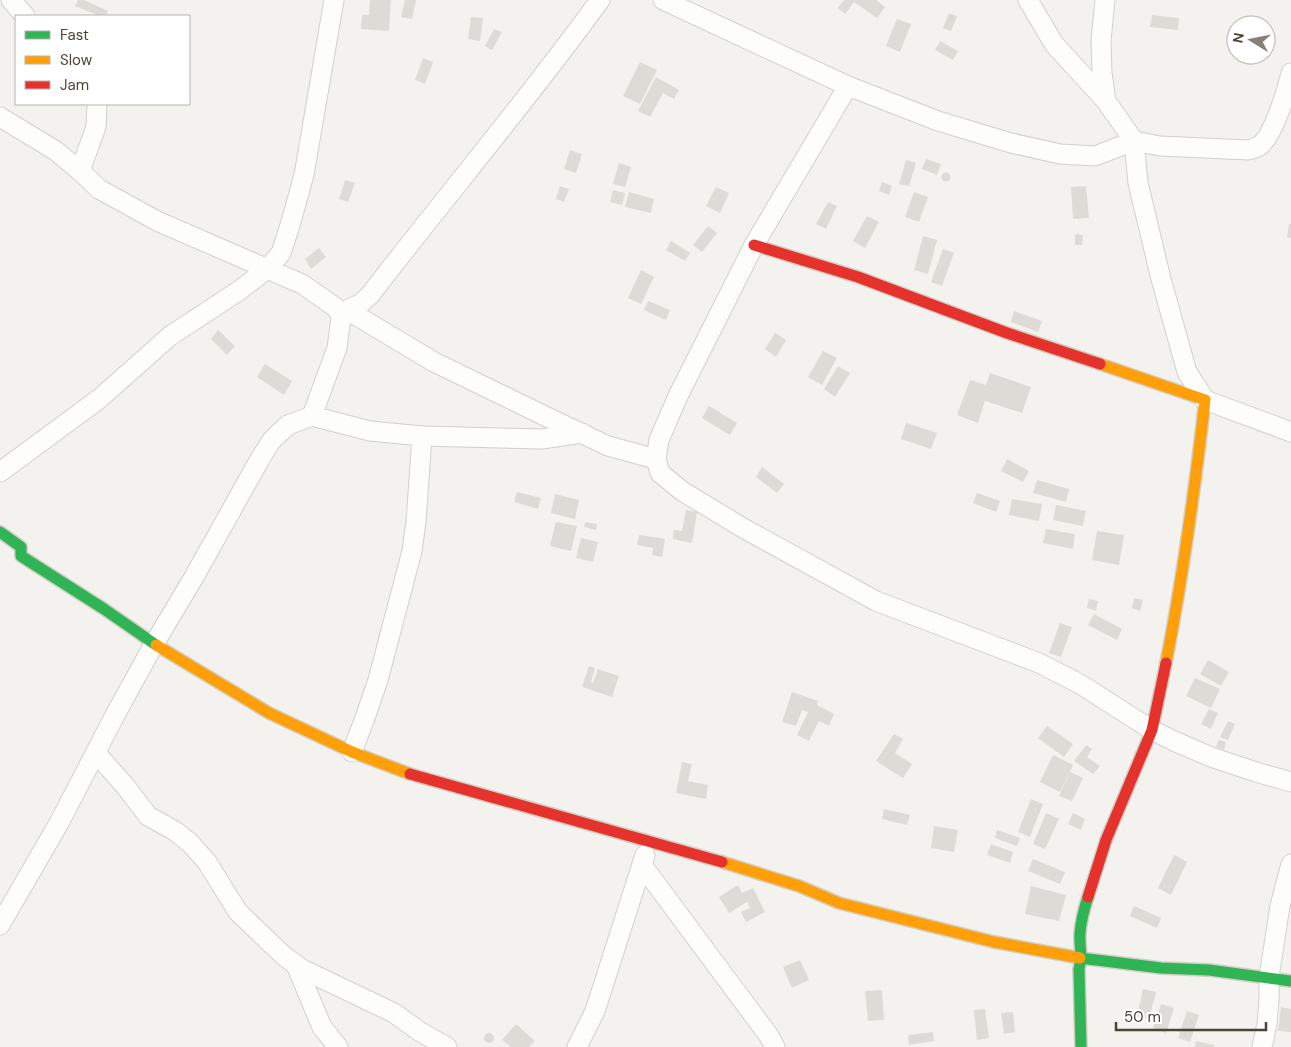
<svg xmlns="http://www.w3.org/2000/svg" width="1291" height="1047" viewBox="0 0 1291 1047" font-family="'DM Sans',sans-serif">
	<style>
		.building { fill: #dedbd6 }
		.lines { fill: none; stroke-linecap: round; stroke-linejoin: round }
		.street-casing { stroke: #d2d0cb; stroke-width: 21 }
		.fast-casing { stroke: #d3cfc5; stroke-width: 14 }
		.slow-casing { stroke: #d3cfc5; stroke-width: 14 }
		.jam-casing { stroke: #d3cfc5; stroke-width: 14 }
		.street { stroke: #fdfdfc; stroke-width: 19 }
		.fast { stroke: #30b455; stroke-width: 11 }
		.slow { stroke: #ff9f0a; stroke-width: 11 }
		.jam { stroke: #e5322d; stroke-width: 11 }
	</style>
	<rect width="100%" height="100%" fill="#f4f2ee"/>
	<!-- building -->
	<g class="building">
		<polygon points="78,0 84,0 108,11 106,16 100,16 75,6"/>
		<polygon points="370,0 391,0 389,31 361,29 362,15 369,15"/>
		<polygon points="405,0 416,0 412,19 401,17"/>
		<polygon points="844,0 876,0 885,7 877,18 854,2 845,14 838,8"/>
		<polygon points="949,13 957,16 951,31 943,28"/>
		<polygon points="1152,15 1179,18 1178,30 1150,27"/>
		<polygon points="471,17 483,18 480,41 468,39"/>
		<polygon points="897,19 911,24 900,52 886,46"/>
		<polygon points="494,29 502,32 492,50 485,46"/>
		<polygon points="940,41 958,51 953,60 935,50"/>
		<polygon points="423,58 433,62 425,84 415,80"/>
		<polygon points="640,62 657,70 640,104 623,96"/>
		<polygon points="656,77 679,90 674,99 663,93 650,117 638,111"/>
		<polygon points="570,150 582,154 576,173 564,169"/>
		<polygon points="926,159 941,164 937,175 922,169"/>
		<polygon points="906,160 916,163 909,186 899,184"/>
		<polygon points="619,163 631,167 625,187 613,184"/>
		<circle cx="946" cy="177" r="4.5"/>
		<polygon points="345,180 355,183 348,202 339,199"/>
		<polygon points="882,182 892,186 889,195 879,191"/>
		<polygon points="560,186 569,189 564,202 556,199"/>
		<polygon points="1086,186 1089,218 1073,219 1071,187"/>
		<polygon points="716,187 729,193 720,213 706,206"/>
		<polygon points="613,190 625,193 622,205 610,202"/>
		<polygon points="629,192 654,199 651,213 625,207"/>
		<polygon points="914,192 928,197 919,222 905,217"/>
		<polygon points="828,202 837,206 826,229 816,224"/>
		<polygon points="867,216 879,222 865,248 853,241"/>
		<polygon points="1289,224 1291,224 1291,238 1287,237"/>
		<polygon points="708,226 717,233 702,252 693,245"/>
		<polygon points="1075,234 1083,235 1082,245 1075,245"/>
		<polygon points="923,236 937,240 928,274 914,270"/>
		<polygon points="671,241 690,253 685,261 666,250"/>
		<polygon points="319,248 326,257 311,269 305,259"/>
		<polygon points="943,249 954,253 942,286 931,282"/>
		<polygon points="641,270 654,277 641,304 628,298"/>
		<polygon points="648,301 670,310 666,320 644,310"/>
		<polygon points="1014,311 1042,321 1038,332 1011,322"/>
		<polygon points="218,330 235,346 227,355 211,339"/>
		<polygon points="775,333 786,340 776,357 765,349"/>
		<polygon points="823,351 837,358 822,385 808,377"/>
		<polygon points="265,364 292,381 284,395 257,377"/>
		<polygon points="838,366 850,373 835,397 824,389"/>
		<polygon points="990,373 1031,387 1022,413 985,401 978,423 957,415 970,380 986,385"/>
		<polygon points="709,406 737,423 730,435 702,418"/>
		<polygon points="906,423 937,433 931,449 901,439"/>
		<polygon points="1007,459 1029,471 1023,482 1001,471"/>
		<polygon points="762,467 784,484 777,493 756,477"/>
		<polygon points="1037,480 1069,489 1066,502 1033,493"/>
		<polygon points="517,492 541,498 538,509 514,502"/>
		<polygon points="977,493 1000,501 996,512 973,503"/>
		<polygon points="555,494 579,500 575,519 551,513"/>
		<polygon points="1012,499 1042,504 1039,521 1009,515"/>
		<polygon points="1056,505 1086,511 1083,526 1053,520"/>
		<polygon points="686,510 697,512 692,543 673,539 674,530 682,531"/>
		<polygon points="556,522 577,526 571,551 550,546"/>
		<polygon points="585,522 597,524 596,530 584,527"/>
		<polygon points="1046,529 1075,534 1073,549 1043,543"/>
		<polygon points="1097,531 1124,535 1119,565 1092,560"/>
		<polygon points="639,535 665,539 662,557 652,555 653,548 637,545"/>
		<polygon points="581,538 598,542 593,562 576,558"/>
		<polygon points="1134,598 1143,600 1140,611 1132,608"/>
		<polygon points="1089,599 1098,601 1096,611 1087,608"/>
		<polygon points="1094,614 1122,629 1117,640 1088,625"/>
		<polygon points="1060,623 1072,627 1061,657 1049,653"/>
		<polygon points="1208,660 1229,672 1221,686 1200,674"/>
		<polygon points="589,666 595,668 591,682 593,683 598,669 619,676 612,697 582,687"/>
		<polygon points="1195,678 1220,689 1211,708 1186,696"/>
		<polygon points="792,692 818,701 817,705 834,714 829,726 819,721 809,741 797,735 808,712 802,710 796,726 782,722"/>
		<polygon points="1209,709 1218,713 1211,729 1201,724"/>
		<polygon points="1228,721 1235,724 1228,740 1220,737"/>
		<polygon points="1047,726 1073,744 1064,757 1038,738"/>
		<polygon points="894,734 903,739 895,753 912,764 903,778 876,761"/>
		<polygon points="1219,740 1226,742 1224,750 1216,747"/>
		<polygon points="1086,745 1092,749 1087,757 1100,766 1093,774 1074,761"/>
		<polygon points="1053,755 1073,765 1060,792 1040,782"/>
		<polygon points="682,762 692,764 688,781 708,785 706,799 676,793"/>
		<polygon points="1070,772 1083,778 1072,801 1059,796"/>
		<polygon points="1031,799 1043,804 1030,837 1018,832"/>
		<polygon points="884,809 910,815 907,825 882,819"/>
		<polygon points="1046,813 1059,819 1045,849 1033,844"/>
		<polygon points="1073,813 1085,819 1081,830 1068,824"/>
		<polygon points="934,826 958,830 954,852 931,848"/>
		<polygon points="997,830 1020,838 1017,846 995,838"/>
		<polygon points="991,844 1013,852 1010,863 987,855"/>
		<polygon points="1174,855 1187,862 1171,895 1158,888"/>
		<polygon points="1033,859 1065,872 1060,884 1028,871"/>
		<polygon points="738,885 742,893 753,888 765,912 746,922 741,912 750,908 747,902 729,913 719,897"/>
		<polygon points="1031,886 1066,895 1059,921 1025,914"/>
		<polygon points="1134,906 1161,918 1157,928 1130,916"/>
		<polygon points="800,960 809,980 792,988 783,967"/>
		<polygon points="1143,989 1156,992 1149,1019 1137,1016"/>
		<polygon points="882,990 884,1020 868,1021 865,991"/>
		<polygon points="1161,1004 1174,1008 1166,1033 1153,1028"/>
		<polygon points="1281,1007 1291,1009 1291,1032 1278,1031"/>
		<polygon points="985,1009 989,1038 977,1040 974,1010"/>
		<polygon points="1187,1011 1199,1015 1190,1042 1178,1038"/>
		<polygon points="1013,1012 1015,1032 1004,1034 1001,1013"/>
		<polygon points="516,1024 535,1041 529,1047 511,1047 502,1040"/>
		<polygon points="933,1032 934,1041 909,1045 908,1035"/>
		<circle cx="489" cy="1038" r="5"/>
		<polygon points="1196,1041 1214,1045 1214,1047 1195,1047"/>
	</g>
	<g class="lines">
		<defs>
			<g id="street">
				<polyline points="11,0 25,16"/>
				<path d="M663 0 848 86 938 121 1011 143 1060 154 1095 156 1134 141 1160 146 1248 150C1252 149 1256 148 1259 146 1274 136 1287 89 1291 73"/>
				<polyline points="1028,0 1054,44 1106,101 1134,141 1138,183 1161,279 1187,372 1205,400 1291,432"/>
				<polyline points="1105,0 1101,40 1102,73 1106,101"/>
				<polyline points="848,86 754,245 678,396 659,440 656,459 660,473 682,491 743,528 876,601 1039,663 1080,684 1152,730 1174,741 1211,757 1256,772 1291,782"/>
				<polyline points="97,104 96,127 80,171 99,189 157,221 302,284 335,307 340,313 341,318 337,348 312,416"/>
				<polyline points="0,117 56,151 80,171"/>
				<polyline points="347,310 434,362 545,416 608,446 656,459"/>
				<path d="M340 313 360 304 370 295C446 196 527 101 600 0"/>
				<polyline points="0,472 99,399 170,336 240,290 267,269 281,253 291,222 304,175 334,0"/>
				<polyline points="352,752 365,718 378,680 412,551 416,522 422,436"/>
				<polyline points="96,753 126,787 148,816 175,831 190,843 207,862 238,912 284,956 302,969 394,1013 419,1031 447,1047"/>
				<polyline points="642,865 769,1036 775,1047"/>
				<polyline points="0,925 59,823 114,717 154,644 194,577 260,459 272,440 288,425 312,416 370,431 422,436 542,439 582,433"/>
				<polyline points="296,965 322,1027 338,1047"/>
				<polyline points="577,1047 595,1011 645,855"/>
				<polyline points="1262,1047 1267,1024 1269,1000 1269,977 1280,906 1291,864"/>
			</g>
			<g id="fast">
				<polyline points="0,532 21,547 21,556 104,609 156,645"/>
				<polyline points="1080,958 1161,968 1209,970 1291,981"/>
				<path d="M1081 1047 1079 969C1083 955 1079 946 1080 933 1081 921 1084 909 1088 897"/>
			</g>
			<g id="slow">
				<path d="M1100 364 1205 400C1195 488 1183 576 1166 663"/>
				<polyline points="156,645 269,713 352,752 410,774"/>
				<polyline points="722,862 799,886 839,903 994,942 1080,958"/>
			</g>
			<g id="jam">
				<polyline points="754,245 858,277 1007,333 1100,364"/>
				<polyline points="410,774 722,862"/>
				<polyline points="1088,897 1106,840 1152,730 1166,663"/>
			</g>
		</defs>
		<!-- street casing -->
		<use href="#street" class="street-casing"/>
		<!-- fast casing -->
		<use href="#fast" class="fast-casing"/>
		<!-- slow casing -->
		<use href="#slow" class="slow-casing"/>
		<!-- jam casing -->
		<use href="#jam" class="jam-casing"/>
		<!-- street -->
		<use href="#street" class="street"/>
		<!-- fast -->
		<use href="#fast" class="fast"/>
		<!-- slow -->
		<use href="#slow" class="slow"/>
		<!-- jam -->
		<use href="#jam" class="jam"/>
	</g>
	<!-- legend -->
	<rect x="15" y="15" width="175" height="90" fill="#ffffff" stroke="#b7b4b0"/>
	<rect x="25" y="31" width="25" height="8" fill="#30b455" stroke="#b7b4b0"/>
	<text x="60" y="40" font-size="15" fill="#4b4439">Fast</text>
	<rect x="25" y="56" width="25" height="8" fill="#ff9f0a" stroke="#b7b4b0"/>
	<text x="60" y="65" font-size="15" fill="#4b4439">Slow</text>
	<rect x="25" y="81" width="25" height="8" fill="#e5322d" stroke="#b7b4b0"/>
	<text x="60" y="90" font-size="15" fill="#4b4439">Jam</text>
	<!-- north arrow -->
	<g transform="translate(1251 40) rotate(280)"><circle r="24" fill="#ffffff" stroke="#b7b4b0"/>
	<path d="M0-4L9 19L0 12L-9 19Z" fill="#868178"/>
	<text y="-8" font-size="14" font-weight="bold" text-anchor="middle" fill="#4b4439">N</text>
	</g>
	<!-- scale -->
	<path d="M1116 1022v8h150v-8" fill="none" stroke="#4b4439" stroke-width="2.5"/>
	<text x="1124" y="1022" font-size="15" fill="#4b4439" stroke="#ffffff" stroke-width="4" paint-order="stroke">50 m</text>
</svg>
